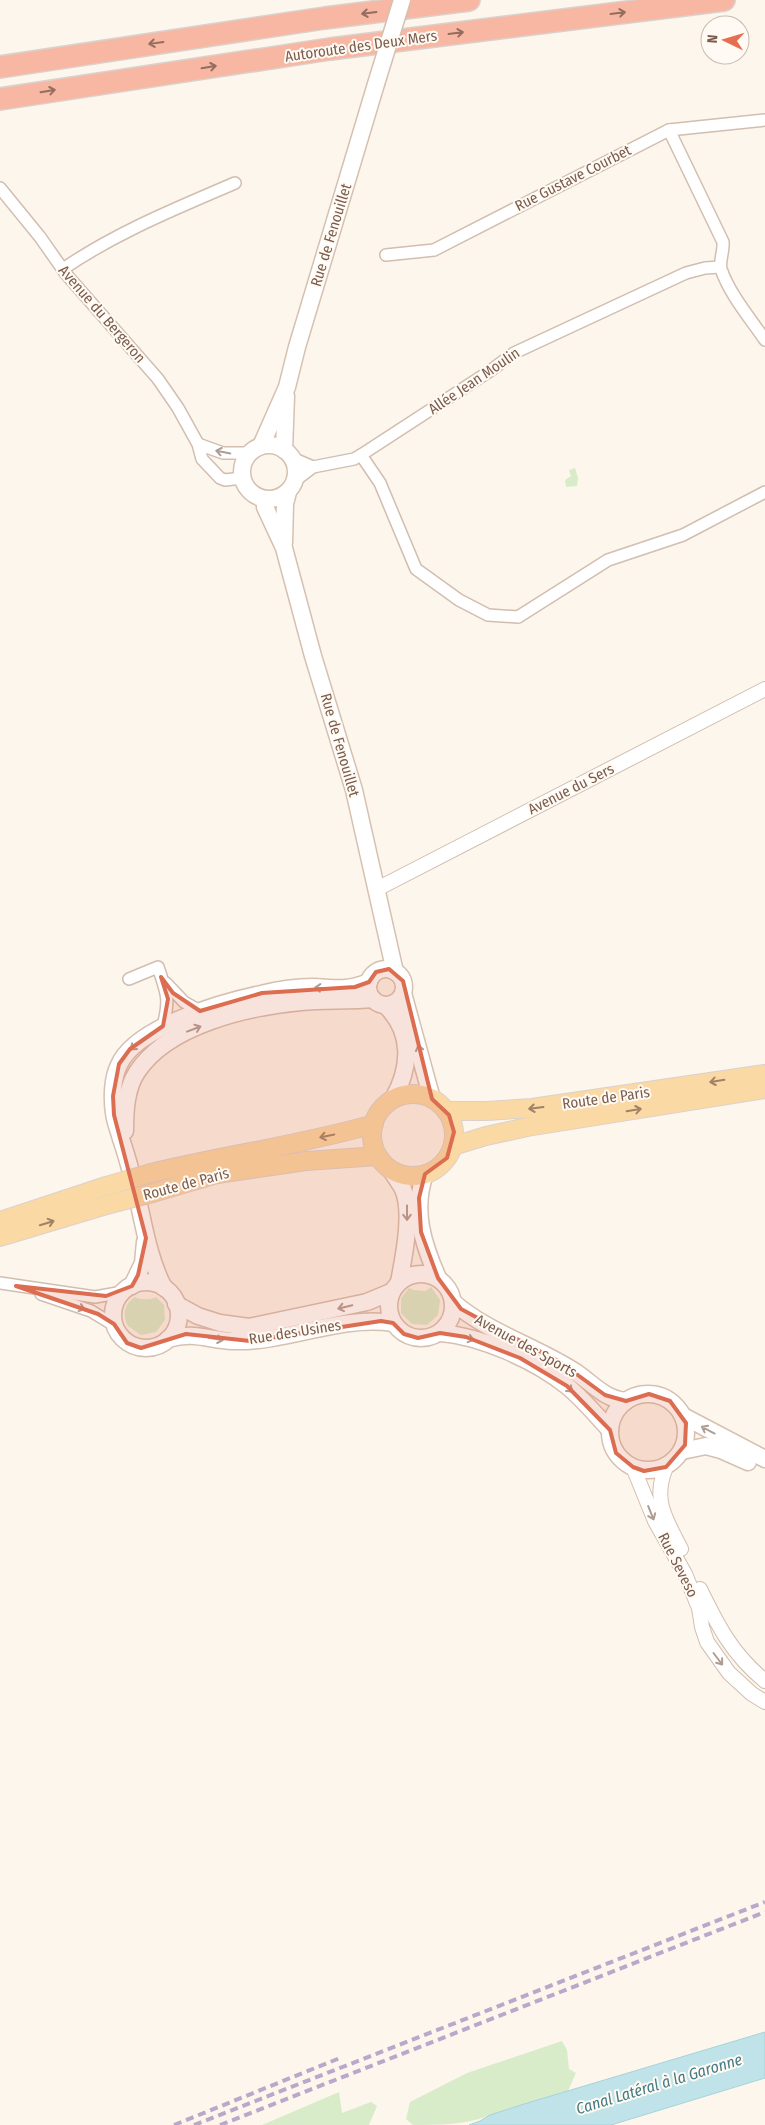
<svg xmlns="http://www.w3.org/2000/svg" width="765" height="2125" viewBox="0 0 765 2125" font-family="'Fira Sans Condensed',sans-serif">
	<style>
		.green { fill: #d8ecc9 }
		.water { fill: #bfe3e8; stroke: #a5d3da }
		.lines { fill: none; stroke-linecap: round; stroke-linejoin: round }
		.minor-casing { stroke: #d1beb0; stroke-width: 14 }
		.tertiary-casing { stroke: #d1beb0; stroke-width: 16 }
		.secondary-casing { stroke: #d6c0b0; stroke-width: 19 }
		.primary-casing { stroke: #dad1cd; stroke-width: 20 }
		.motorway-casing { stroke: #dad1cd; stroke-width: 24 }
		.minor { stroke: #fff; stroke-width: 11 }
		.tertiary { stroke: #fff; stroke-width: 14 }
		.secondary { stroke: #fff; stroke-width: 16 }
		.primary { stroke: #fbd9a5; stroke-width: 18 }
		.motorway { stroke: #f7b7a3; stroke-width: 21 }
		.rail { stroke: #b9a8c9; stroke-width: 4; stroke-dasharray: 8 5; stroke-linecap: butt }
		.secondary-bridge-casing { stroke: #d6c0b0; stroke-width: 19; stroke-linecap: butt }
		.primary-bridge-casing { stroke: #dad1cd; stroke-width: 20; stroke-linecap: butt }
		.secondary-bridge { stroke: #fff; stroke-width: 16 }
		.primary-bridge { stroke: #fbd9a5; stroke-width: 18 }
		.oneway { stroke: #936e5e }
		.oneway2 { stroke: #af9d94 }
		.oneway3 { stroke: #a18267 }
		.marked { fill: #dc6d51; fill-opacity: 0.2; stroke: #dc6d51; stroke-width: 4; stroke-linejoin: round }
		.labels { text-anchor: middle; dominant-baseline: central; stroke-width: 4; stroke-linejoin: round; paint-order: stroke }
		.street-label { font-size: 15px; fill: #7a5c4d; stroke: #fffaf3 }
		.water-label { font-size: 16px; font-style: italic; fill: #437c86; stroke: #fffaf3 }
	</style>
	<rect width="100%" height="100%" fill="#fdf6ec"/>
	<!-- green -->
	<g class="green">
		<polygon points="575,468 578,478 577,486 566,487 565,480 571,476 569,470"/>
		<polygon points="431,1287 440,1300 438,1315 427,1325 412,1324 401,1313 401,1298 409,1288 413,1290 426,1291"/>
		<path d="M135 1297C140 1300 152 1300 156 1297L164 1305 165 1320 156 1332 141 1335 128 1326C122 1315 124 1304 135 1297Z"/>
		<path d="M562 2041 567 2050 569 2069 576 2073 568 2091 490 2115C467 2125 439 2125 413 2125L406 2119 410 2102 467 2073Z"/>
		<polygon points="339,2092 342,2113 371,2102 377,2106 369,2125 262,2125"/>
	</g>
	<!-- water -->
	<polygon class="water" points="765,2032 765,2078 611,2125 469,2125 480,2121 490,2115 524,2104"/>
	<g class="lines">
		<defs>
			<g id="minor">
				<path d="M669 130 723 242C724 250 719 262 721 269 730 295 750 318 765 340"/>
				<polyline points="0,188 40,237 66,274 158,379 178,408 198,444 202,459 220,478 225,480 242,478"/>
				<polyline points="386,255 434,250 669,130 765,120"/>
				<path d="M63 269C117 232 175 209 235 183"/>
				<polyline points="198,444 223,453 249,453"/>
				<polyline points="361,455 380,483 416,569 459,600 488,615 518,617 608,560 683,535 765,492"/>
				<polyline points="292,458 313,467"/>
				<polyline points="296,480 313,467 354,459 361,455 490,371 514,353 686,273 705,268 720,267"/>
				<path d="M129 979 158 967C167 994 170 999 163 1026"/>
				<polyline points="166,983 184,1002 200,1011"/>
				<polyline points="0,1283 95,1297 123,1292"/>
				<polyline points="41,1294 91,1311 114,1325"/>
			</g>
			<g id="tertiary">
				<polyline points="377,889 765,689"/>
				<polyline points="633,1467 655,1521 685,1574 699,1608 702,1627 707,1642 729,1673 752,1694 765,1702"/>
				<path d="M666 1467C652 1501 666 1519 681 1549"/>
				<path d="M700 1589C718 1626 732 1654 765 1681"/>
			</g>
			<g id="secondary">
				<circle cx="269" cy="472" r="27"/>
				<polyline points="261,446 287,387 297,347 376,84"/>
				<polyline points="284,450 286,396"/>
				<polyline points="265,500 265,507 284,548 313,656 354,790 395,972"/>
				<polyline points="284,543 285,504 288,492"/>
				<circle cx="386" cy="987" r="18"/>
				<polyline points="403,993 432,1099"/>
				<path d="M385 1005C413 1032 411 1067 393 1099"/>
				<path d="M125 1131C125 1111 126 1089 137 1072 168 1025 247 1007 301 1002 325 1000 349 1001 373 999"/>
				<path d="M390 1169C394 1175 399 1182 403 1189 413 1212 404 1256 399 1282"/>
				<path d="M425 1174C412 1210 423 1244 438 1278"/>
				<circle cx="421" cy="1306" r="32"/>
				<circle cx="146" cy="1315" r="33"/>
				<polyline points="132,1286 143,1263 145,1242"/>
				<path d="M164 1288C147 1255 143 1218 134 1183 130 1168 126 1153 121 1139 119 1131 115 1122 114 1113 112 1099 112 1079 119 1065 135 1027 223 1002 261 994 277 990 296 987 313 987 337 988 346 991 369 982"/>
				<path d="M453 1302C488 1333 538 1347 577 1373 594 1385 605 1399 626 1401"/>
				<polyline points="176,1304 198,1316 220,1323 249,1327 367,1302 391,1292"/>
				<path d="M440 1333C480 1336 535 1360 567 1386 583 1399 596 1415 610 1430"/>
				<path d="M168 1339C195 1331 207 1340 233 1341 287 1343 339 1315 393 1323"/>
				<circle cx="648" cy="1432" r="38"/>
				<polyline points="683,1416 765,1459"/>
				<polyline points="682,1451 706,1446 721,1450 748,1462"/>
			</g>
			<g id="primary">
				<circle cx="413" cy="1135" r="41"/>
				<polyline points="446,1111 487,1111 532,1108 765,1074"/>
				<polyline points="453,1146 486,1136 527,1127 765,1089"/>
				<path d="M151 1173C225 1155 301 1145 374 1124"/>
				<polyline points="156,1192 217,1174 306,1161 378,1156"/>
				<polyline points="0,1221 106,1186"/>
				<polyline points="0,1237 110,1204"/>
			</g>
			<g id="motorway">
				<polyline points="0,67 325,18 469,0"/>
				<polyline points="0,99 330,49 724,0"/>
			</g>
		</defs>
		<!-- minor casing -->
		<use href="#minor" class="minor-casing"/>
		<!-- tertiary casing -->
		<use href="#tertiary" class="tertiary-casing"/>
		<!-- secondary casing -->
		<use href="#secondary" class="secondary-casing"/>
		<!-- primary casing -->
		<use href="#primary" class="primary-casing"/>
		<!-- motorway casing -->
		<use href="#motorway" class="motorway-casing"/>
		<!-- minor -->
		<use href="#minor" class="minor"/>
		<!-- tertiary -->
		<use href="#tertiary" class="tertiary"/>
		<!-- secondary -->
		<use href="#secondary" class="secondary"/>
		<!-- primary -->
		<use href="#primary" class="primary"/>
		<!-- motorway -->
		<use href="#motorway" class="motorway"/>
		<!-- rail -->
		<g class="rail">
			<polyline points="174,2125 340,2058"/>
			<polyline points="194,2125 765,1902"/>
			<polyline points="220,2125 765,1912"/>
		</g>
		<defs>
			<polyline id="secondary-bridge" points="376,84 402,0"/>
			<g id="primary-bridge">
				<polyline points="106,1186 151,1173"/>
				<polyline points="110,1204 156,1192"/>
			</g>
		</defs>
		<!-- secondary-bridge casing -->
		<use href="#secondary-bridge" class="secondary-bridge-casing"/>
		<!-- primary-bridge casing -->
		<use href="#primary-bridge" class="primary-bridge-casing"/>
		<!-- secondary-bridge -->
		<use href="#secondary-bridge" class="secondary-bridge"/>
		<!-- primary-bridge -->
		<use href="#primary-bridge" class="primary-bridge"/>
	</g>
	<!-- one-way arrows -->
	<defs><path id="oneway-shaft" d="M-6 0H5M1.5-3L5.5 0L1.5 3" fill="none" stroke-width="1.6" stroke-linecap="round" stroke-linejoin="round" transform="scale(1.25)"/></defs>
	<g class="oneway">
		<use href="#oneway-shaft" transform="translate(369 13) rotate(173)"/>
		<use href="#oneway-shaft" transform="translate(618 13) rotate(-7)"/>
		<use href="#oneway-shaft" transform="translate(456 33) rotate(-7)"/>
		<use href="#oneway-shaft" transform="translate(156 43) rotate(172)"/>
		<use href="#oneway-shaft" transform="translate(209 67) rotate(-9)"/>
		<use href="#oneway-shaft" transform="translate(48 91) rotate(-9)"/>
	</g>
	<g class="oneway2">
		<use href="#oneway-shaft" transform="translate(223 452) rotate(-169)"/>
		<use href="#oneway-shaft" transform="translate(322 988) rotate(-177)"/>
		<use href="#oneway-shaft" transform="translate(194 1029) rotate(-21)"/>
		<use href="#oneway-shaft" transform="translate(136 1045) rotate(140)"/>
		<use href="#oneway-shaft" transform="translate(420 1052) rotate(-104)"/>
		<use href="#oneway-shaft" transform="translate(407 1213) rotate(90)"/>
		<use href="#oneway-shaft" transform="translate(78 1307) rotate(19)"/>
		<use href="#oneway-shaft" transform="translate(345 1307) rotate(167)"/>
		<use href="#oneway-shaft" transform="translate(467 1338) rotate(17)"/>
		<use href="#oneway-shaft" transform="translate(216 1339) rotate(9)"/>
		<use href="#oneway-shaft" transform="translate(567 1387) rotate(40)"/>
		<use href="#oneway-shaft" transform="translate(708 1430) rotate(-152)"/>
		<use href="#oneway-shaft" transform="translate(651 1513) rotate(68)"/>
		<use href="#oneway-shaft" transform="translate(718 1659) rotate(53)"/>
	</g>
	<g class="oneway3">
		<use href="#oneway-shaft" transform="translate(717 1081) rotate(171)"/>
		<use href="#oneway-shaft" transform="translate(536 1108) rotate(173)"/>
		<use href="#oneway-shaft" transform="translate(634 1110) rotate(-9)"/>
		<use href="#oneway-shaft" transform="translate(327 1136) rotate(168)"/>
		<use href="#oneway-shaft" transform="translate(47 1223) rotate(-17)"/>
	</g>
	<!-- marked area -->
	<path class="marked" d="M389 969 403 981 432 1099 449 1115 454 1132 447 1158 425 1174 419 1198 421 1232 438 1278 461 1309 560 1362 605 1395 626 1401 649 1394 670 1401 686 1423 685 1445 666 1467 644 1471 633 1467 616 1453 610 1430 567 1386 520 1358 466 1337 440 1333 418 1338 404 1334 393 1323 381 1321 250 1341 186 1334 141 1348 127 1343 114 1324 98 1314 16 1286 106 1296 132 1286 138 1275 146 1238 114 1115 113 1096 119 1064 130 1049 163 1026 168 999 161 977 173 993 200 1011 262 993 355 987 369 982 376 972Z"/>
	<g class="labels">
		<!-- street labels -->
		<g class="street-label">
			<text transform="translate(361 46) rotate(-8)">Autoroute des Deux Mers</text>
			<text transform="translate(573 178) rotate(-27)">Rue Gustave Courbet</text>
			<text transform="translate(331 235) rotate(-73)">Rue de Fenouillet</text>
			<text transform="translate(102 314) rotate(49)">Avenue du Bergeron</text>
			<text transform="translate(474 381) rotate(-34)">Allée Jean Moulin</text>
			<text transform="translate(340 745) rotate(74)">Rue de Fenouillet</text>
			<text transform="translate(571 789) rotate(-27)">Avenue du Sers</text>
			<text transform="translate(606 1098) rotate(-8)">Route de Paris</text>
			<text transform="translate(186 1184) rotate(-15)">Route de Paris</text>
			<text transform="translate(295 1332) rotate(-9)">Rue des Usines</text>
			<text transform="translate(526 1346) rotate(29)">Avenue des Sports</text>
			<text transform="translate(678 1565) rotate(63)">Rue Seveso</text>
		</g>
		<!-- water labels -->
		<g class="water-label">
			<text transform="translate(659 2084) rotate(-17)">Canal Latéral à la Garonne</text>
		</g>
	</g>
	<!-- north arrow -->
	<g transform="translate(725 40) rotate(275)"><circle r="24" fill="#fffaf3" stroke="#cabbb1"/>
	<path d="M0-4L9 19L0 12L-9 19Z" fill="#e76f51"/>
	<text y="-8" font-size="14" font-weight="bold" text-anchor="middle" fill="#7a5c4d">N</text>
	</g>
</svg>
